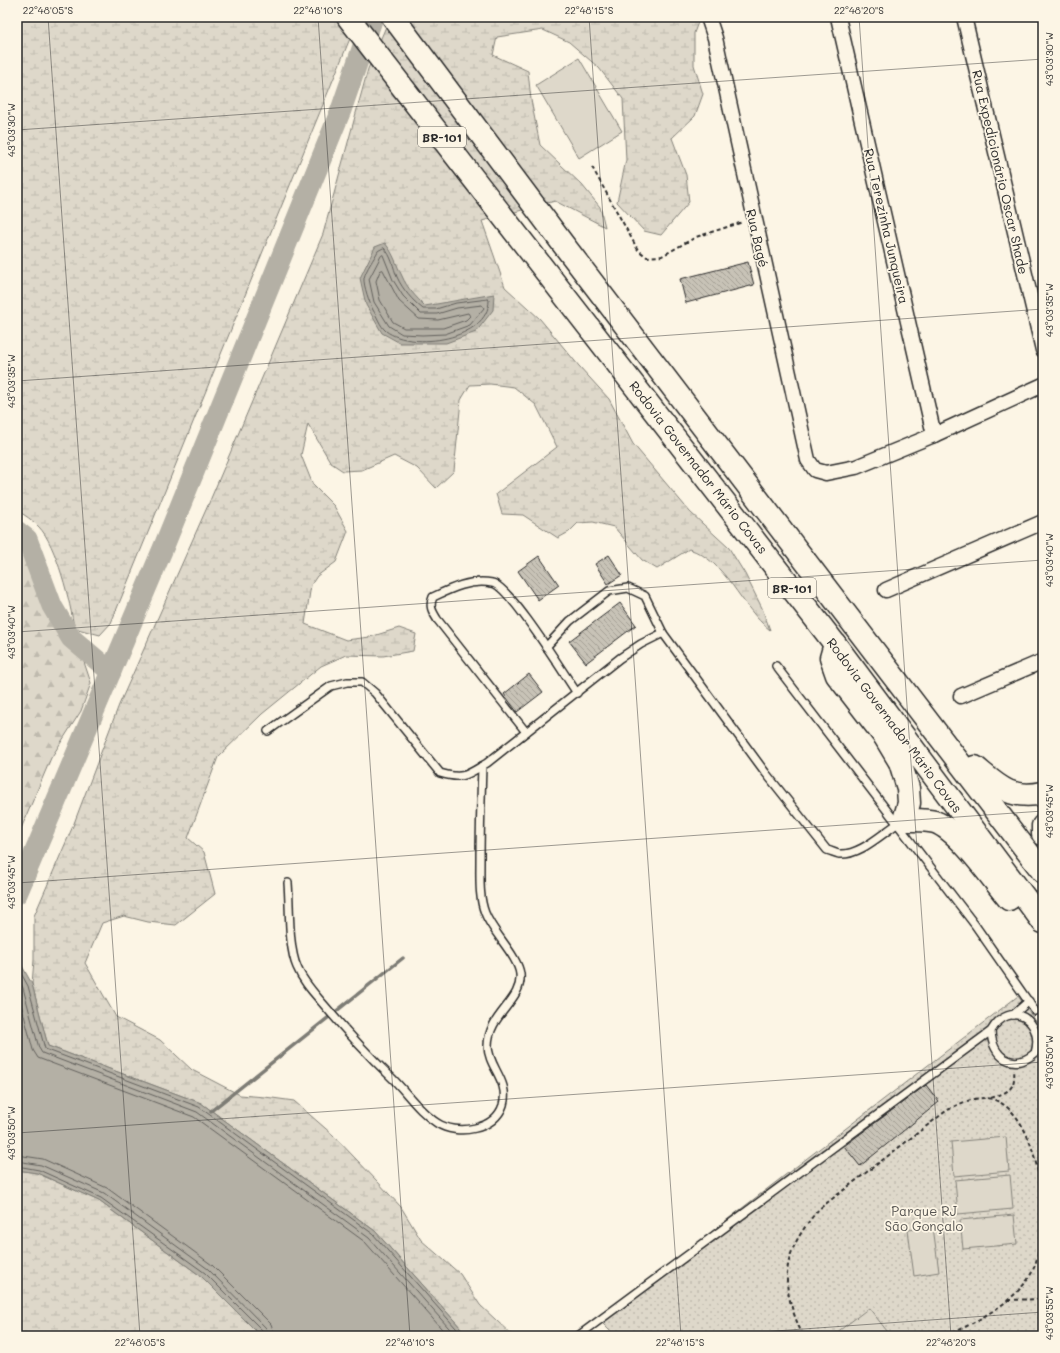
<svg xmlns="http://www.w3.org/2000/svg" width="1060" height="1353" viewBox="0 0 1060 1353" font-family="Mali,sans-serif">
	<style>
		.green { fill: url(#green-dots); stroke: #84827a }
		.forest { fill: url(#forest-firs); stroke: #84827a }
		.wetland { fill: url(#wetland-marsh); stroke: #84827a }
		.pitch { fill: #ded8ca; stroke: #84827a }
		.water { fill: #b4b0a5; stroke: #7d7b74 }
		.lines { fill: none; stroke-linecap: round; stroke-linejoin: round }
		.shore { stroke: #62605c; stroke-width: 1 }
		.stream { stroke: #7d7b74; stroke-width: 3.5 }
		.river { stroke: #b4b0a5; stroke-width: 21 }
		.building { fill: url(#building-back-hatch); stroke: #2b2b2b }
		.service-casing { stroke: #2b2b2b; stroke-width: 10 }
		.minor-casing { stroke: #2b2b2b; stroke-width: 17 }
		.motorway-casing { stroke: #2b2b2b; stroke-width: 25 }
		.path { stroke: #2b2b2b; stroke-width: 2; stroke-dasharray: 4 3; stroke-linecap: butt }
		.service { stroke: #fcf5e5; stroke-width: 7 }
		.minor { stroke: #fcf5e5; stroke-width: 14 }
		.motorway { stroke: #fcf5e5; stroke-width: 22 }
		.ticks { fill: none; stroke: #2b2b2b; stroke-width: 1; stroke-opacity: 0.45 }
		.labels { text-anchor: middle; dominant-baseline: central; stroke-width: 3.5; stroke-linejoin: round; paint-order: stroke }
		.shield { fill: #fcf5e5; stroke: #6a6863; stroke-width: 1 }
		.shield-label { font-size: 12px; font-weight: bold; fill: #2b2b2b }
		.street-label { font-size: 13px; fill: #2b2b2b; stroke: #fcf5e5 }
		.park-label { font-size: 13px; fill: #585653; stroke: #fcf5e5 }
		.neatline { fill: none; stroke: #2b2b2b; stroke-width: 1.5 }
		.ticks-label { font-size: 10px; text-anchor: middle; fill: #2b2b2b }
	</style>
	<defs>
		<pattern id="green-dots" width="8" height="8" patternUnits="userSpaceOnUse"><rect width="8" height="8" fill="#ded8ca"/><path d="M2 2h.1M6 6h.1" fill="none" stroke="#bfbaae" stroke-width="1.8" stroke-linecap="round"/></pattern>
		<pattern id="forest-firs" width="22" height="20" patternUnits="userSpaceOnUse"><rect width="22" height="20" fill="#ded8ca"/><path d="M5 1l3.5 6h-7zM16 11l3.5 6h-7z" fill="#bfbaae"/></pattern>
		<pattern id="wetland-marsh" width="20" height="14" patternUnits="userSpaceOnUse"><rect width="20" height="14" fill="#ded8ca"/><path d="M1 5h8M5 5V1M11 12h8M15 12V8" fill="none" stroke="#bfbaae"/></pattern>
		<pattern id="building-back-hatch" width="6" height="6" patternUnits="userSpaceOnUse"><rect width="6" height="6" fill="#c8c3b7"/><path d="M-1 5l2 2M0 0l6 6M5-1l2 2" fill="none" stroke="#a39f95"/></pattern>
	</defs>
	<rect width="100%" height="100%" fill="#fcf5e5"/>
	<filter id="ink" filterUnits="userSpaceOnUse"><feTurbulence type="fractalNoise" baseFrequency=".025" numOctaves="2"/><feDisplacementMap in="SourceGraphic" scale="8" xChannelSelector="R" yChannelSelector="G"/><feConvolveMatrix kernelMatrix="1 2 1 2 8 2 1 2 1" color-interpolation-filters="sRGB"/></filter>
	<g filter="url(#ink)">
		<!-- green -->
		<polygon class="green" points="1018,996 1043,1031 1043,1336 615,1336 598,1319"/>
		<!-- forest -->
		<polygon class="forest" points="17,540 20,542 31,564 44,609 60,635 81,653 91,683 81,711 51,758 20,831 17,834"/>
		<!-- wetland -->
		<g class="wetland">
			<path d="M17 17H356L351 36 111 623 100 635 74 628C71 604 56 544 39 527 33 520 24 515 17 510Z"/>
			<path d="M390 17H700L694 33V65L703 94 695 116 672 138 686 175 689 202 661 235 644 231 617 202 626 160 623 99 599 68 569 42 543 30 497 37 493 55 528 71 531 100 540 145 582 185 600 207 605 227 555 201 482 221 505 287 540 319 579 366 609 399 633 444 690 512 729 548 745 574 762 608 770 630C740 607 727 561 689 549L657 569 642 560 614 527 593 522 578 523 569 532 558 538 523 515 502 514 496 494 557 447 536 405 514 387 490 384 470 385 461 400 454 471 436 488 417 468 394 456 362 470 343 471 331 463 308 424 301 455 313 485 334 506 348 531 336 562 317 576 311 585 305 624 346 640 370 637 399 628 416 634 413 651 383 656 346 655 321 666 262 714 218 757 188 838 204 852 215 894 176 925 148 922 124 916 102 923 85 963 116 1017 160 1040 192 1070 240 1095 265 1097 294 1101 333 1135 377 1181 401 1207 421 1240 460 1274 480 1305 513 1336H468L375 1231 201 1103 48 1046 32 984 34 960V916L73 826 119 705 209 503 323 234 368 69Z"/>
			<polygon points="17,1170 37,1173 99,1201 202,1277 261,1336 17,1336"/>
		</g>
		<!-- pitch -->
		<g class="pitch">
			<polygon points="579,58 622,131 579,158 536,85"/>
			<polygon points="1006,1137 1009,1171 954,1176 951,1142"/>
			<polygon points="1010,1175 1013,1209 958,1214 955,1180"/>
			<polygon points="1014,1215 1017,1244 963,1249 960,1220"/>
			<polygon points="933,1227 939,1272 914,1276 908,1230"/>
			<polygon points="869,1308 887,1331 881,1336 832,1336"/>
		</g>
		<!-- water -->
		<g class="water">
			<path d="M385 243C394 254 396 264 402 276 407 288 416 297 425 306L494 294 493 310 476 332 446 343H400L382 333 366 305 360 278 375 247Z"/>
			<polygon points="17,957 32,984 48,1046 201,1103 375,1231 468,1336 261,1336 202,1277 99,1201 37,1173 17,1170"/>
		</g>
		<g class="lines">
			<!-- shore -->
			<g class="shore">
				<path d="M384 248C392 256 393 267 397 277 403 290 412 300 423 309H436L456 303 488 299 489 300C489 340 412 351 386 331 380 326 377 316 373 310 370 304 363 285 364 278 366 269 374 259 378 251Z"/>
				<polygon points="383,255 393,280 403,296 421,314 437,314 457,308 482,305 484,308 470,325 445,334 422,335 402,334 389,326 374,302 369,279 381,256"/>
				<polygon points="383,270 399,301 419,319 438,320 468,313 470,316 466,320 443,328 404,328 393,322 380,300 376,281 380,271"/>
				<polyline points="17,966 28,986 45,1049 199,1107 373,1234 463,1336"/>
				<polyline points="17,976 23,988 39,1048 42,1053 197,1112 369,1238 456,1336"/>
				<polyline points="17,988 33,1050 38,1058 194,1117 365,1242 448,1336"/>
				<polyline points="17,1155 43,1159 107,1188 212,1265 271,1324 275,1336"/>
				<polyline points="17,1161 41,1165 104,1193 208,1269 266,1328 269,1336"/>
				<polyline points="17,1166 39,1170 101,1198 205,1273 263,1331 264,1336"/>
			</g>
			<!-- stream -->
			<polyline class="stream" points="211,1111 403,958"/>
			<!-- river -->
			<g class="river">
				<polyline points="17,531 27,539 52,606 71,638 111,672"/>
				<polyline points="17,894 164,546 341,110 373,17"/>
			</g>
		</g>
		<!-- building -->
		<g class="building">
			<polygon points="748,262 754,285 686,303 680,279"/>
			<polygon points="609,555 622,575 608,584 595,564"/>
			<polygon points="539,556 559,585 538,600 518,571"/>
			<polygon points="620,603 636,625 586,663 569,641"/>
			<polygon points="529,674 543,692 517,712 504,694"/>
			<polygon points="926,1085 939,1102 860,1166 844,1146"/>
		</g>
		<g class="lines">
			<defs>
				<g id="service">
					<polyline points="546,647 570,621 609,591 628,588 645,596 663,633"/>
					<polyline points="776,666 975,925 1035,1011"/>
					<path d="M268 731 331 686 347 682H362L375 693 440 773C463 780 467 775 487 763L620 658 641 644 663 633 765 772 827 850C831 851 835 853 839 854 861 856 884 831 902 821"/>
					<path d="M526 732 437 619C432 611 429 606 433 597 452 588 471 579 492 583 509 585 564 674 577 693"/>
					<path d="M288 883C290 907 288 947 297 967 303 982 315 994 325 1006 346 1031 367 1054 390 1076 406 1091 418 1111 437 1123 457 1136 495 1130 503 1105 510 1081 488 1067 488 1046 488 1014 523 1001 520 974 518 956 492 932 485 913 479 898 480 879 480 862 480 830 481 798 482 766"/>
					<polyline points="1013,1015 1029,1001"/>
					<path d="M578 1336 991 1031C1010 998 1045 1020 1035 1053 1013 1072 992 1057 991 1031"/>
				</g>
				<g id="minor">
					<polyline points="708,17 715,38 808,460 815,470 826,473 856,467 934,435 1043,385"/>
					<polyline points="838,17 934,435"/>
					<polyline points="964,17 1043,350"/>
					<polyline points="886,590 1043,522"/>
					<polyline points="961,696 1043,661"/>
				</g>
				<g id="motorway">
					<polyline points="348,17 835,644 1043,922"/>
					<polyline points="393,17 563,244 1043,872"/>
					<path d="M835 644 831 658 837 675 885 737 900 762 908 788 909 803 904 820C914 820 925 819 935 822 960 831 991 878 1009 899"/>
					<path d="M975 767C998 786 1010 800 1043 793"/>
					<polyline points="1043,826 1043,834"/>
				</g>
			</defs>
			<!-- service casing -->
			<use href="#service" class="service-casing"/>
			<!-- minor casing -->
			<use href="#minor" class="minor-casing"/>
			<!-- motorway casing -->
			<use href="#motorway" class="motorway-casing"/>
			<!-- path -->
			<g class="path">
				<polyline points="592,167 638,250 647,257 662,256 696,237 743,222"/>
				<polyline points="1040,1018 1043,1022"/>
				<path d="M991 1098C1008 1092 1016 1090 1014 1069"/>
				<polyline points="1008,1300 1043,1299"/>
				<path d="M803 1336C779 1283 780 1255 819 1209L946 1111C958 1104 977 1095 992 1099 1043 1114 1052 1232 1032 1272 1017 1302 976 1321 948 1336"/>
			</g>
			<!-- service -->
			<use href="#service" class="service"/>
			<!-- minor -->
			<use href="#minor" class="minor"/>
			<!-- motorway -->
			<use href="#motorway" class="motorway"/>
		</g>
	</g>
	<!-- ticks -->
	<path class="ticks" d="M48 17 140 1336M318 17 410 1336M589 17 681 1336M859 17 951 1336M17 130 1043 59M17 381 1043 309M17 632 1043 560M17 883 1043 811M17 1133 1043 1062M705 1336 1043 1312"/>
	<g class="labels">
		<!-- shield labels -->
		<g class="shield">
			<rect x="418" y="127" width="48" height="20" rx="3"/>
			<rect x="768" y="578" width="48" height="20" rx="3"/>
		</g>
		<g class="shield-label">
			<text x="442" y="137">BR-101</text>
			<text x="792" y="588">BR-101</text>
		</g>
		<!-- street labels -->
		<g class="street-label">
			<text transform="translate(1001 172) rotate(77)">Rua Expedicionário Oscar Shade</text>
			<text transform="translate(887 226) rotate(77)">Rua Terezinha Junqueira</text>
			<text transform="translate(758 238) rotate(77)">Rua Bagé</text>
			<text transform="translate(699 467) rotate(52)">Rodovia Governador Mário Covas</text>
			<text transform="translate(895 725) rotate(53)">Rodovia Governador Mário Covas</text>
		</g>
		<!-- park labels -->
		<g class="park-label">
			<text x="924" y="1210">Parque RJ<tspan x="924" dy="15">São Gonçalo</tspan></text>
		</g>
	</g>
	<!-- margin -->
	<rect width="1060" height="1353" fill="none" stroke="#fcf5e5" stroke-width="44"/>
	<rect x="22" y="22" width="1016" height="1309" class="neatline"/>
	<g class="ticks-label">
		<text x="48" y="14">22°48'05"S</text>
		<text x="318" y="14">22°48'10"S</text>
		<text x="589" y="14">22°48'15"S</text>
		<text x="859" y="14">22°48'20"S</text>
		<text transform="translate(1049 59) rotate(-90)" y="4">43°03'30"W</text>
		<text transform="translate(11 130) rotate(-90)" y="4">43°03'30"W</text>
		<text transform="translate(1049 310) rotate(-90)" y="4">43°03'35"W</text>
		<text transform="translate(11 381) rotate(-90)" y="4">43°03'35"W</text>
		<text transform="translate(1049 560) rotate(-90)" y="4">43°03'40"W</text>
		<text transform="translate(11 632) rotate(-90)" y="4">43°03'40"W</text>
		<text transform="translate(1049 811) rotate(-90)" y="4">43°03'45"W</text>
		<text transform="translate(11 882) rotate(-90)" y="4">43°03'45"W</text>
		<text transform="translate(1049 1062) rotate(-90)" y="4">43°03'50"W</text>
		<text transform="translate(11 1133) rotate(-90)" y="4">43°03'50"W</text>
		<text transform="translate(1049 1313) rotate(-90)" y="4">43°03'55"W</text>
		<text x="140" y="1346">22°48'05"S</text>
		<text x="410" y="1346">22°48'10"S</text>
		<text x="680" y="1346">22°48'15"S</text>
		<text x="951" y="1346">22°48'20"S</text>
	</g>
</svg>
